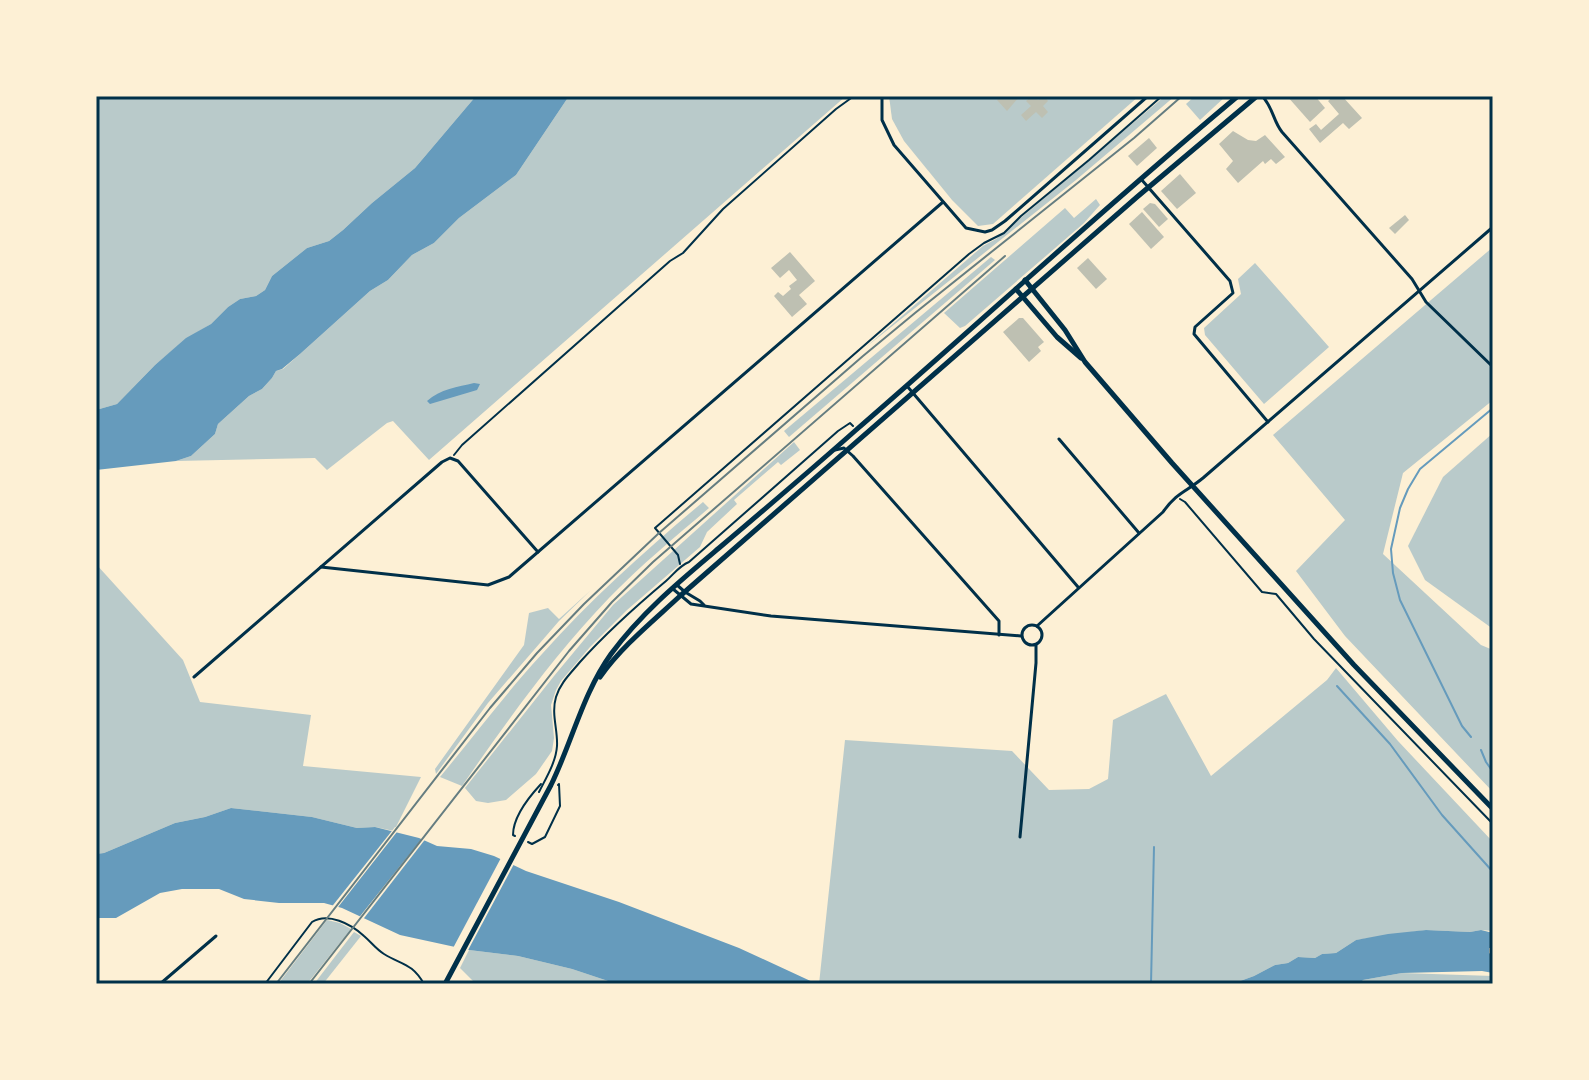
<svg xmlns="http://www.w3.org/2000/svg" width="1589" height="1080" viewBox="0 0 1589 1080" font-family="'Work Sans',sans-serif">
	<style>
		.green { fill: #b9caca }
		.water { fill: #669bbc }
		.pier { fill: #fdf0d5 }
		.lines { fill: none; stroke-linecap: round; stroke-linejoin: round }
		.stream { stroke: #669bbc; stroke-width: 2 }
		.building { fill: #bec0b2 }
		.path { stroke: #003049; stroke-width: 2 }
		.minor { stroke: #003049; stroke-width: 3 }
		.trunk { stroke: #003049; stroke-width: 5 }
		.rail { stroke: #657d81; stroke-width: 2 }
		.neatline { fill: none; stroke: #003049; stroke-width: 3 }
	</style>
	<rect width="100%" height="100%" fill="#fdf0d5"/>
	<!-- green -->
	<g class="green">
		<polygon points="96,96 476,96 415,168 372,203 343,230 329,241 307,248 272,276 265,290 256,296 240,299 228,307 211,324 186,339 155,365 117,404 96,410"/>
		<polygon points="569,96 846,96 429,460 393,421 387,423 327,470 315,458 176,461 191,456 215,434 218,424 249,396 262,389 272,378 276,371 283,369 300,354 370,291 388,280 412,255 434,243 459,218 516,175"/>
		<polygon points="889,96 1139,96 993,224 978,226 952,200 904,141 892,119"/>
		<polygon points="1165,96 1175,96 1076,180 866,347 983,246 996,239"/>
		<polygon points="1195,96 1226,96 1200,120 1186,104"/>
		<polygon points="1096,199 1100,205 1084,223 965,326 960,328 944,313 1065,208 1074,218"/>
		<polygon points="1493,247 1493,400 1403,473 1383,554 1481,645 1493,650 1493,792 1345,636 1296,571 1345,520 1273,435"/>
		<polygon points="991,257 995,260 789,437 784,431"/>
		<polygon points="1255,263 1329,347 1264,404 1205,335 1204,328 1241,294 1238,279"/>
		<polygon points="1493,433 1493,629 1425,580 1408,546 1443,477"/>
		<polygon points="794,442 800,450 781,465 778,462 734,500 737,504 707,532 700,547 627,610 590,647 561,681 556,690 551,705 554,738 552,751 536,774 506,800 488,803 476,801 465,788 554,676 613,605"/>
		<path d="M703 502 709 508C675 537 640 566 609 598 554 655 507 721 462 786L440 777C474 736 506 693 542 654 591 599 647 549 703 502Z"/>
		<polygon points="96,564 183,660 200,702 311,715 303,766 421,777 394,831 375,827 357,828 312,817 231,808 205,817 175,823 104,853 96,854"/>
		<polygon points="591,590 559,621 488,703 436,774 435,769 524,645 529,613 548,608 559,619"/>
		<polygon points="1336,668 1398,741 1493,842 1493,931 1481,930 1470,932 1426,930 1356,940 1336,953 1322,954 1315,958 1298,957 1288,963 1275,965 1254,976 1232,984 819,984 845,740 1012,751 1049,790 1089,789 1108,779 1113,720 1166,694 1211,776 1327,680"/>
		<polygon points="327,920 340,923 351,929 307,984 278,984"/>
		<polygon points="354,932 361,936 323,984 314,984"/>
		<polygon points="469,950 518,956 572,969 617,984 476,984 460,968"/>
		<polygon points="1402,973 1493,976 1493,984 1360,984 1363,980"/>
	</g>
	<!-- water -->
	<g class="water">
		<polygon points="476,96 569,96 516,175 459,218 434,243 412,255 388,280 370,291 300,354 282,369 276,371 272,378 262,389 249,396 218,424 215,434 191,456 176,461 96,470 96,410 117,404 155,365 186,338 211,324 228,307 240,299 256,296 265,290 272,276 307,248 329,241 343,230 372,203 415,168"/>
		<path d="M474 383 480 384 477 390 430 404 427 401C440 389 458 387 474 383Z"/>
		<polygon points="231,808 312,817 357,828 375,827 419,838 437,846 471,849 494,856 526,871 619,902 739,948 817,984 617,984 572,969 518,956 469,950 400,935 342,908 324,903 279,903 244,899 219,889 182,889 160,893 116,918 96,918 96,854 104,853 175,823 205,817"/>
		<polygon points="1426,930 1470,932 1481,930 1493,933 1493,948 1489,948 1489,953 1493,956 1493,973 1482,971 1402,973 1363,980 1360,984 1232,984 1254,976 1275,965 1288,963 1298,957 1315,958 1322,954 1336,953 1356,940 1388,934"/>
	</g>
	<!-- pier -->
	<g class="pier">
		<polygon points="395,827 400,828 335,911 330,909"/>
		<polygon points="424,836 427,837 361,922 357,920"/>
		<polygon points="502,856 515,862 466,954 452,950"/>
	</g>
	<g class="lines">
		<!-- stream -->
		<g class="stream">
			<polyline points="1337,686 1390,744 1442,815 1493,872"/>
			<polyline points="1471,737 1462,726 1400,600 1393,573 1391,549 1400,508 1408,489 1420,469 1493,408"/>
			<polyline points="1481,750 1486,762 1493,772"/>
			<polyline points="1151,984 1154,847"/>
		</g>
	</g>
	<!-- building -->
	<g class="building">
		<polygon points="1001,96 1020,96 1007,111 997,100"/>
		<polygon points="1032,96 1034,96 1038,100 1044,96 1048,101 1043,106 1048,112 1042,118 1036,112 1026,121 1021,115 1031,106 1026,101"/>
		<polygon points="1287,96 1315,96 1325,108 1310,122"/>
		<polygon points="1334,96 1342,96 1362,118 1349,129 1343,123 1320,143 1309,129 1316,124 1321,130 1339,114 1328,101"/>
		<polygon points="1233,131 1248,140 1256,141 1265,135 1285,157 1276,164 1271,159 1265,164 1263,161 1238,183 1226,169 1233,161 1219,144"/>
		<polygon points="1149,138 1157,148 1137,166 1128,156"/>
		<polygon points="1180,174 1196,193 1177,209 1161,191"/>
		<polygon points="1150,203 1155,204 1168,219 1159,227 1143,209"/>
		<polygon points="1142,212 1164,237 1151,249 1129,224"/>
		<polygon points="1405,215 1409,220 1395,234 1389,228"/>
		<polygon points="790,252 815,281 799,295 807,304 792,317 774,296 778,292 783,296 791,289 789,286 797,280 789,270 780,278 771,268"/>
		<polygon points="1088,258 1107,279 1096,289 1077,268"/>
		<polygon points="1019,318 1023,318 1044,342 1038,347 1041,351 1029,362 1003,332"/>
	</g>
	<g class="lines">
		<!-- path -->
		<g class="path">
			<polyline points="454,455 462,445 670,261 683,253 723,209 836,109 854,96"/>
			<polyline points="1180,499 1185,502 1262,592 1276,594 1314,639 1493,824"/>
			<polyline points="680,564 678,555 655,528 969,254 984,243 1004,233 1021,216 1089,160 1162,96"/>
			<path d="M539 792C546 778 556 762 557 746 558 730 551 714 556 697 560 683 571 673 580 662 607 632 635 607 666 581 674 574 679 566 689 562L838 431 850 423 853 426"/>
			<path d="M515 836 513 835C513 817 528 798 541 784"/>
			<polyline points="528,842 532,844 545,837 560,806 559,784 558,785"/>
			<path d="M265 984 312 922C328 912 351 924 364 936 371 942 376 949 384 954 402 965 412 963 424 984"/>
		</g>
		<!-- minor -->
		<g class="minor">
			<polyline points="882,96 882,120 894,145 966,228 985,232 992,230 1005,221 1148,96"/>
			<path d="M1262 96C1273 107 1273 121 1282 132L1412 279 1426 302 1493 367"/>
			<polyline points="1141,179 1230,281 1233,293 1195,327 1194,334 1268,422"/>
			<polyline points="907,386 1078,587"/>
			<polyline points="1059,439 1139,533"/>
			<polyline points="835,450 844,448 853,456 999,621 999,635"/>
			<polyline points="321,567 488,585 509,577 943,202"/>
			<polyline points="677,585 685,592 700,601 704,605"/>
			<polyline points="673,589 691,604 771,616 1021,636"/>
			<circle cx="1032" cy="635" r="10"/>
			<path d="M1037 626 1163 512C1177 492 1186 492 1203 478L1493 227"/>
			<polyline points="194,677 442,462 450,458 458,461 538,552"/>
			<polyline points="1020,837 1036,663 1036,645"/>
			<polyline points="160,984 216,936"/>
		</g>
		<!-- trunk -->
		<g class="trunk">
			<polyline points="1025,280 1065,330 1085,362 1172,463 1354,665 1493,809"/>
			<polyline points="1016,289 1057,337 1081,358"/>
			<path d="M600 677C622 646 652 622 680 596L1137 197 1257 96"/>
			<path d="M445 984 551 785C572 742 583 693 611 654 641 613 681 580 719 548 765 509 811 470 856 430 984 319 1108 204 1238 96"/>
		</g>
		<!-- rail -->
		<g class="rail">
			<polyline points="276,984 490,708 537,653 584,604 659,533 863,356 915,313 1134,138 1182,96"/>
			<polyline points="309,984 569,651 612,602 653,562 1005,256"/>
		</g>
	</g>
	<!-- border -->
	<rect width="1589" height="1080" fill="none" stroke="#fdf0d5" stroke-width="196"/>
	<rect x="98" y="98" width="1393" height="884" class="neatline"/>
</svg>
